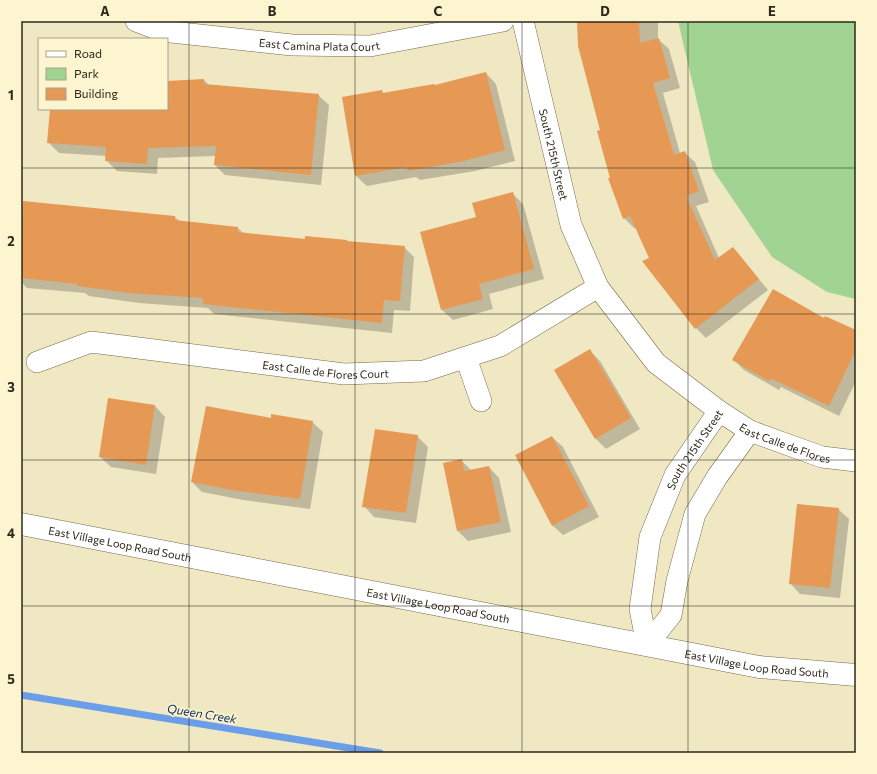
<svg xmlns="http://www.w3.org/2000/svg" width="877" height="774" viewBox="0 0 877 774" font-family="Commissioner,sans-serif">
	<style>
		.green { fill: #a1d492 }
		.shadow { fill: #0003 }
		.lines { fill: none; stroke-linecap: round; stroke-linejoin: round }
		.stream { stroke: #6a9ee9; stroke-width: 7 }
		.building { fill: #e69955 }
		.street-casing { stroke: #736b4b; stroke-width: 22 }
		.secondary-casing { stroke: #736b4b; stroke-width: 23 }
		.street { stroke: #fff; stroke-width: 21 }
		.secondary { stroke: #fff; stroke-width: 22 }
		.grid { fill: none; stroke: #2c281b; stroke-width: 1; stroke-opacity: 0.55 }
		.labels { text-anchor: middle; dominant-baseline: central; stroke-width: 3; stroke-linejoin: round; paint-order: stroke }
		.street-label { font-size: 11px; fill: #2c281b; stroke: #fdf4d0 }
		.water-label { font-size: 12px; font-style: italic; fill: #0b2d5c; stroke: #fdf4d0 }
		.neatline { fill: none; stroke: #2c281b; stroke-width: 1.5 }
		.grid-label { font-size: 13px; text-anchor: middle; font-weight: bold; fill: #2c281b }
	</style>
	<rect width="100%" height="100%" fill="#f0e7c3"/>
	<!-- green -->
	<polygon class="green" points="678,21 856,21 856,299 827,292 772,257 713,170"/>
	<!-- shadow -->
	<g class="shadow">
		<polygon points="578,21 658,21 658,39 669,49 680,88 663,93 680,153 684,152 695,162 709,202 696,206 719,258 733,248 768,290 706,338 696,328 650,259 636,228 634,228 624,218 611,178"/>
		<polygon points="486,73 496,84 515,161 475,171 420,180 416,177 367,186 356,176 382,92 384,94 435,86"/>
		<polygon points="204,80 209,85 318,95 329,105 321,185 225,175 215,165 216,156 158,158 157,174 117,171 106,160 107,156 59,153 48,142 51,109 167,109 167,82"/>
		<polygon points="512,193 523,204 544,279 489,294 493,309 453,320 442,310 477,218"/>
		<polygon points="23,202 175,217 180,222 238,228 244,234 305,240 347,241 349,243 404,247 414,257 410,311 394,310 392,333 214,314 208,308 139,303 89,296 85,293 27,288 21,282 21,229"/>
		<polygon points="824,320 856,331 856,381 839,416 781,387 779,390 744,370 734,360"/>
		<polygon points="590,351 600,361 640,429 606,449 596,439 556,371"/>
		<polygon points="155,406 165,417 156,474 111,467 100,457"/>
		<polygon points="272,420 312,422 323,432 310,509 243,500 202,492 192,482"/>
		<polygon points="417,436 428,447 416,523 374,517 364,506"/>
		<polygon points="552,437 563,447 599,517 563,535 552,525"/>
		<polygon points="461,460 472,471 489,467 499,478 511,532 468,541 458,531"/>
		<polygon points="838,509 849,519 840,598 800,594 790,583"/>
	</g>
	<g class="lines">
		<!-- stream -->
		<polyline class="stream" points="21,695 380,753"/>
	</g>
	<!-- building -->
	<g class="building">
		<polygon points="577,21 639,21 640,43 659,38 670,78 653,83 674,155 685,151 699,191 686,196 715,260 733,247 759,279 695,329 642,261 649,258 630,216 623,219 608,178 610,178 597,131 600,130 578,46"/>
		<polygon points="486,72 505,150 464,161 408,171 407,167 355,176 342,97 382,90 383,93 434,84 435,85"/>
		<polygon points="204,79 204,84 319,94 311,175 214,165 216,146 148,148 147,164 105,161 106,147 47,143 50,109 167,109 167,81"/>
		<polygon points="513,192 534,269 479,284 483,299 441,310 420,232 476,217 472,203"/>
		<polygon points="23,201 175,216 175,220 238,227 238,232 305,239 305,236 347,240 347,241 405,246 400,301 384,300 382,323 203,304 203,298 128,293 77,286 77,284 21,278"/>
		<polygon points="773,289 824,318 825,316 856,330 856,350 829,406 770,378 769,381 732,360"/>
		<polygon points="590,349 631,418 595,439 554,370"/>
		<polygon points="108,398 155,405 146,465 99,457"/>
		<polygon points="206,406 271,418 271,414 313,421 300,499 232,490 191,482"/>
		<polygon points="375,429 418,435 406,513 362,507"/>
		<polygon points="552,436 589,506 552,526 515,455"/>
		<polygon points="462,459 464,471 489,466 501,522 457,531 443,463"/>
		<polygon points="797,504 839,508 830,588 789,584"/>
	</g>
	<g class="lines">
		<defs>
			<g id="street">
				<path id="s1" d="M136 21 162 31 292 45 370 46 503 21"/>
				<path id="s2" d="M523 21 571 225 598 287 656 363 719 411 750 431 822 457 856 461"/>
				<polyline points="466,358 481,401"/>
				<path id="s3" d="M37 362 91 342 344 374 424 371 500 346 598 287"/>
				<path id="s4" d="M647 645 640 609 650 537 675 475 719 411"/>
				<polyline points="647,645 671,615 677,581 695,514 717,477 750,431"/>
			</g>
			<g id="secondary">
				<path id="s5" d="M21 524 759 667 856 675"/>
			</g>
		</defs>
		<!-- street casing -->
		<use href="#street" class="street-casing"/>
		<!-- secondary casing -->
		<use href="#secondary" class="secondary-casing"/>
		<!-- street -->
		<use href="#street" class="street"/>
		<!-- secondary -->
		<use href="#secondary" class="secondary"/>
	</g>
	<!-- grid -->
	<path class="grid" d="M189 21V753M355 21V753M522 21V753M688 21V753M21 168H856M21 314H856M21 460H856M21 606H856"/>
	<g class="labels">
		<!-- street labels -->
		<g class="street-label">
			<text stroke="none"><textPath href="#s1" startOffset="186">East Camina Plata Court</textPath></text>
			<text stroke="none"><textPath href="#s2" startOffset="137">South 215th Street</textPath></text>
			<text stroke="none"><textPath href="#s3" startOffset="294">East Calle de Flores Court</textPath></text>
			<text stroke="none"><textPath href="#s2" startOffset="526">East Calle de Flores</textPath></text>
			<text stroke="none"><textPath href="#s4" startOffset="208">South 215th Street</textPath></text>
			<text stroke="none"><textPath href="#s5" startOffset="101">East Village Loop Road South</textPath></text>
			<text stroke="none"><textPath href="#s5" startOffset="425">East Village Loop Road South</textPath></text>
			<text stroke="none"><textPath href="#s5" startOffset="749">East Village Loop Road South</textPath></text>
		</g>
		<!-- water labels -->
		<g class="water-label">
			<text transform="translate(202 713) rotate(9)">Queen Creek</text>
		</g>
	</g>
	<!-- border -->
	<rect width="877" height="774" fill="none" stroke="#fdf4d0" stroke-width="44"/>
	<!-- legend -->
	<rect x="38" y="38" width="130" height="72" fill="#fdf4d0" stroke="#a9a288"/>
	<rect x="46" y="51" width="20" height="6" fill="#ffffff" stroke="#a9a288"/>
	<text x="74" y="58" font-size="12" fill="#2c281b">Road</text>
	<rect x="46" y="68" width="20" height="12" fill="#a1d492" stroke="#a9a288"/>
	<text x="74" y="78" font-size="12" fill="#2c281b">Park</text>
	<rect x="46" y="88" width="20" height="12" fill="#e69955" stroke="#a9a288"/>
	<text x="74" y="98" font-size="12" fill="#2c281b">Building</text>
	<rect x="22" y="22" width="833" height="730" class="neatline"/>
	<g class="grid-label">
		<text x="105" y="16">A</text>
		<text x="272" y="16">B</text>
		<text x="438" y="16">C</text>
		<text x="605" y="16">D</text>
		<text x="772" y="16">E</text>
		<text x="11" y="100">1</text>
		<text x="11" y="246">2</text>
		<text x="11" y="392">3</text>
		<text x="11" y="538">4</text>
		<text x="11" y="684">5</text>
	</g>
</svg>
